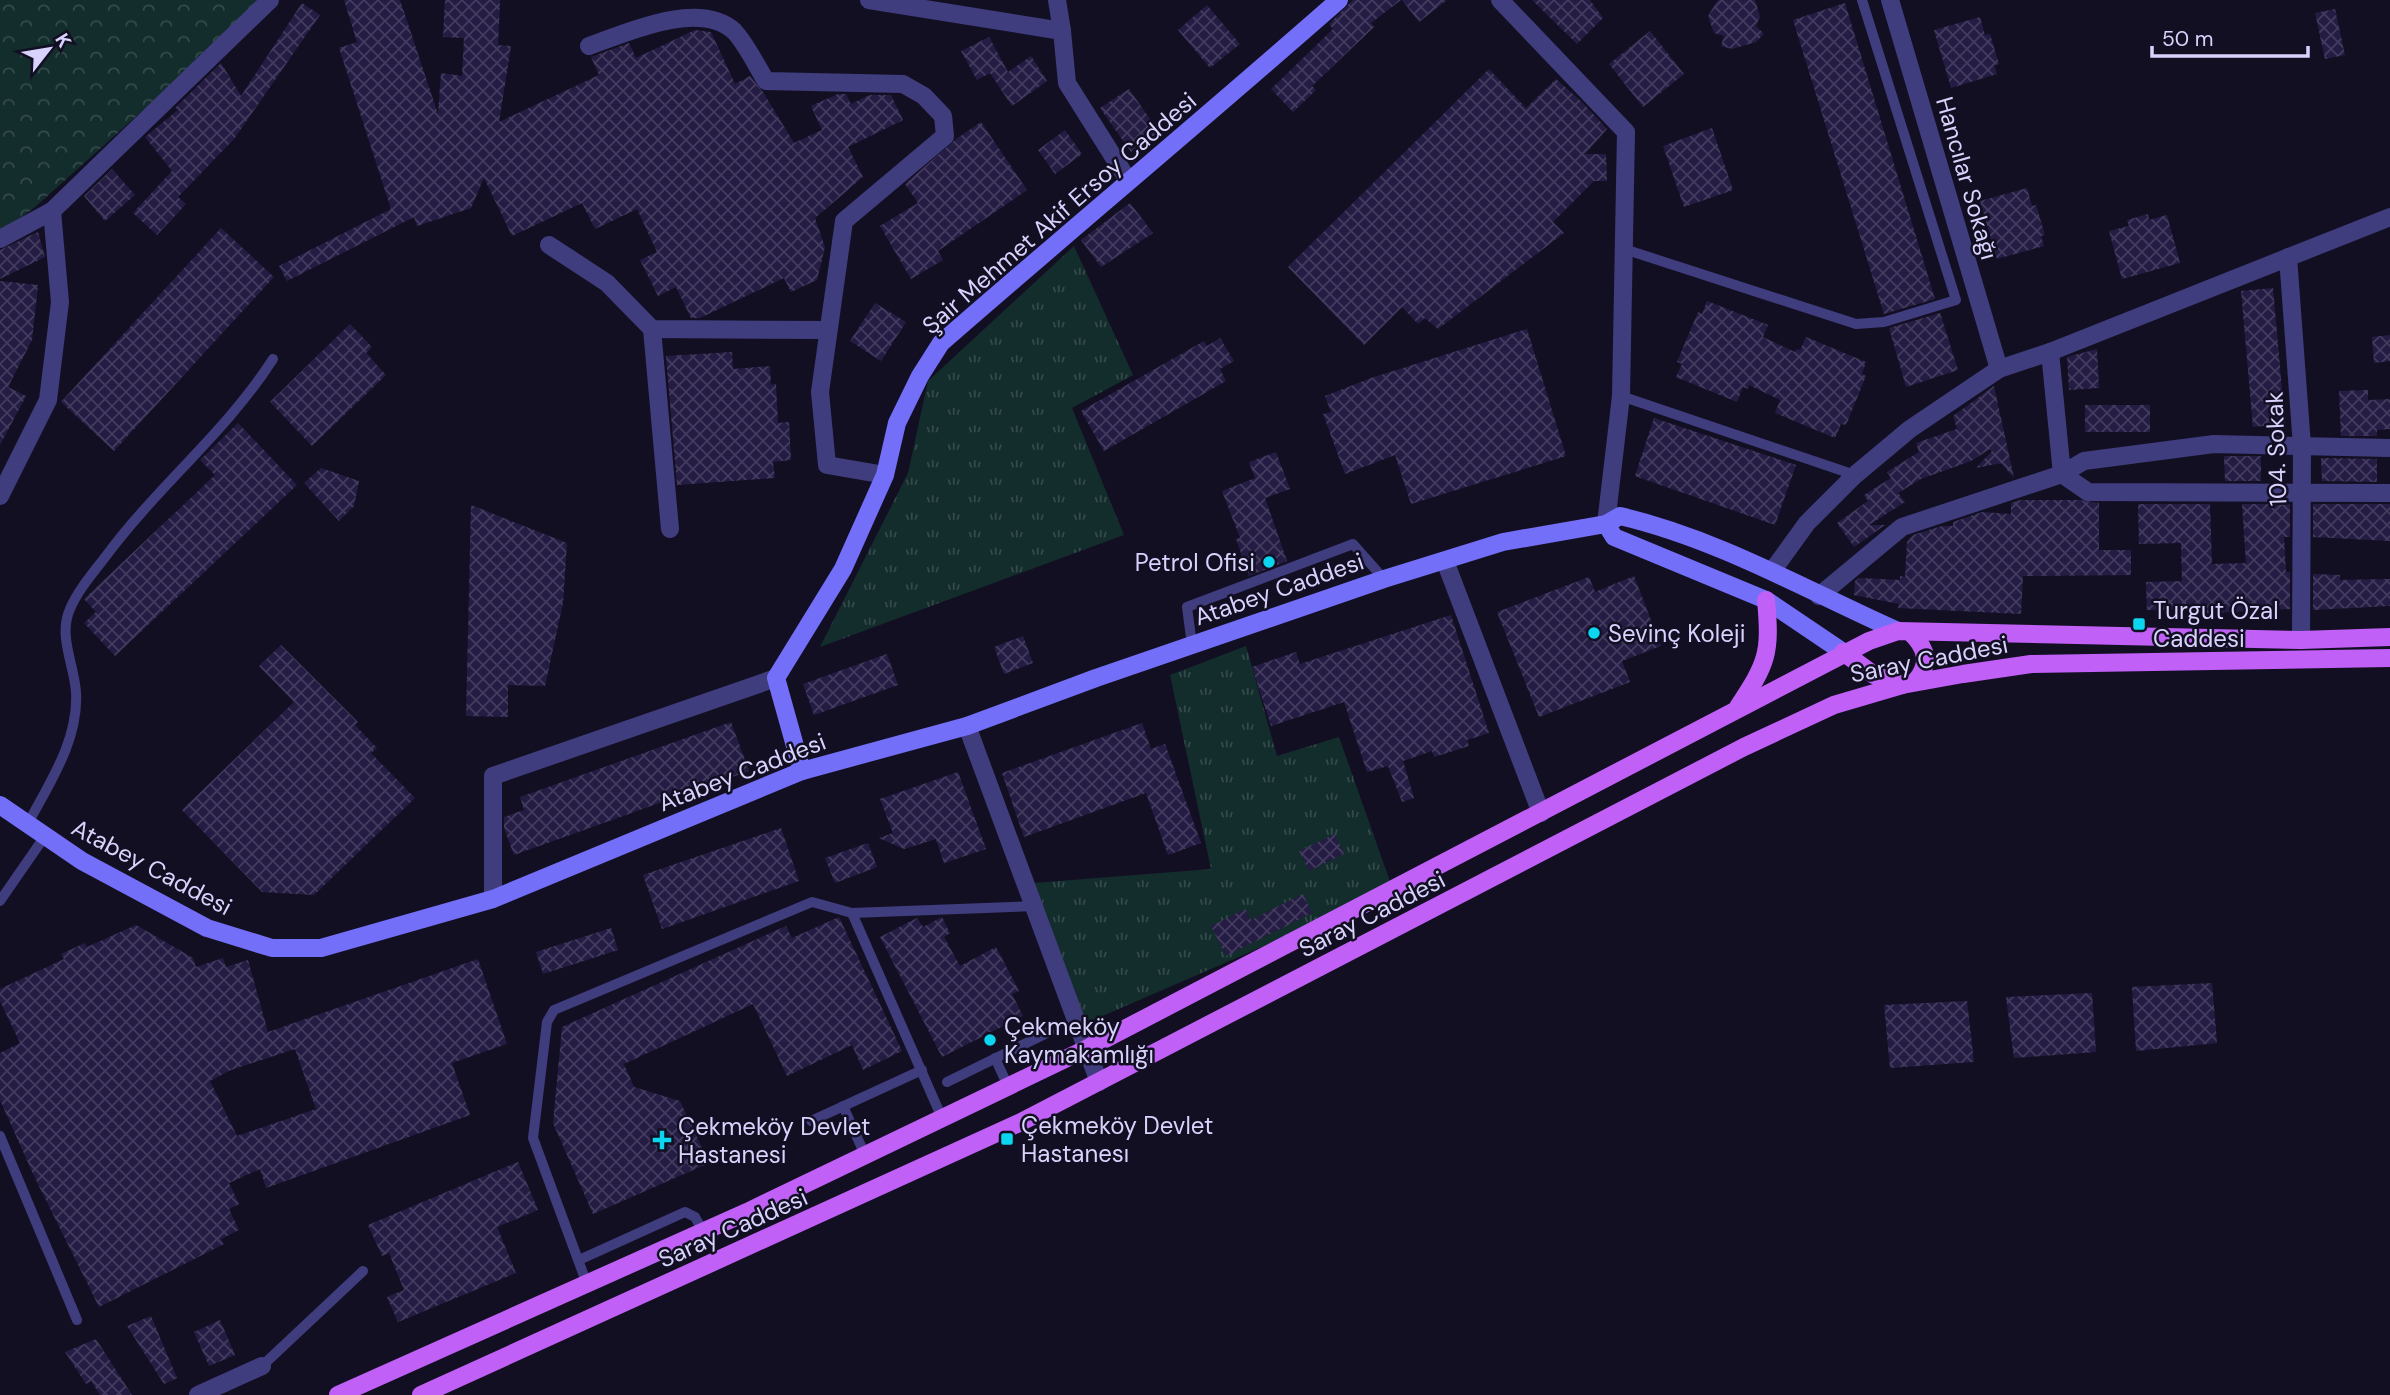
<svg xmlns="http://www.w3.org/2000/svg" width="2390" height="1395" viewBox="0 0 2390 1395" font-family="'DM Sans',sans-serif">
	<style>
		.grass { fill: url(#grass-tufts) }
		.forest { fill: url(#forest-crowns) }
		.building { fill: url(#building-cross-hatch); fill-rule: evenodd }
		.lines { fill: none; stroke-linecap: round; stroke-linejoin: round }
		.lane { stroke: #403d7f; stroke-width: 10 }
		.street { stroke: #403d7f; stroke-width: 18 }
		.secondary { stroke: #746ff8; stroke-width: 18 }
		.primary { stroke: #c060f7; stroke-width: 18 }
		.poi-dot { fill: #0cd6ef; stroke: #130f23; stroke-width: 2.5 }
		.labels { text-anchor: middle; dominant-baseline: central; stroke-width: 5; stroke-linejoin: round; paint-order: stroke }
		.street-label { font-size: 24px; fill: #d8d3fd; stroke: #130f23 }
		.poi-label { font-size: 24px; fill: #d8d3fd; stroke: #130f23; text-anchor: start }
	</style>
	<defs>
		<pattern id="grass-tufts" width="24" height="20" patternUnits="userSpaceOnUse" patternTransform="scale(1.75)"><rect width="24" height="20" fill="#132c2c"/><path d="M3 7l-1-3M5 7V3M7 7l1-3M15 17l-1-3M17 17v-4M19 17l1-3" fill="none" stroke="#354a4c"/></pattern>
		<pattern id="forest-crowns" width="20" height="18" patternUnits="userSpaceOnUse" patternTransform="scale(1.75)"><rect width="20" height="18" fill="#132c2c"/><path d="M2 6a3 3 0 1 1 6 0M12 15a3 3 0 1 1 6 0" fill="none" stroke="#354a4c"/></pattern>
		<pattern id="building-cross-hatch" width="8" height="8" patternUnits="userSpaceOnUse" patternTransform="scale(1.75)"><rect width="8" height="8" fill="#241c43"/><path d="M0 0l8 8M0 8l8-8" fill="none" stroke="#433c5f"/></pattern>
	</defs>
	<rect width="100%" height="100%" fill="#130f23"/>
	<!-- grass -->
	<g class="grass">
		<polygon points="1074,246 1133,375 1072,408 1124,535 820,647 908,473 928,381"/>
		<polygon points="1246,646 1277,756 1339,737 1393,890 1084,1024 1021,884 1211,869 1170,675"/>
	</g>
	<!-- forest -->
	<polygon class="forest" points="0,0 266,0 34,208 0,233"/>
	<!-- building -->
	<g class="building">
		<polygon points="344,0 400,0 438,114 441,73 462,76 464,38 443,37 445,0 500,0 498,45 511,46 499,122 599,75 591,57 629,43 636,58 695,30 711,32 735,84 750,76 763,92 794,143 822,130 811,106 838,94 846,94 851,104 870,95 891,95 903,120 848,147 863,177 815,218 825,247 817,280 791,292 784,278 700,318 691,318 676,287 658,296 640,260 657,252 637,209 595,229 582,203 512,236 484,178 471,208 417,226 414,217 287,281 279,266 391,209 339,48 357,42"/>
		<polygon points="1353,0 1401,0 1371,23 1374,27 1312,86 1316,90 1293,112 1271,89 1333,29 1329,24"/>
		<polygon points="1402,0 1447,0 1419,22"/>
		<polygon points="1532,0 1590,0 1603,18 1577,44"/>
		<polygon points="1718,0 1755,0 1760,16 1756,26 1764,34 1756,42 1732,49 1721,46 1724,36 1714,33 1708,16"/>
		<polygon points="302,3 320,15 234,139 178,197 186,204 157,235 133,213 172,171 145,137 178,110 175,108 221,63 241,96"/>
		<polygon points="1845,3 1935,299 1884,314 1793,20"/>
		<polygon points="1207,5 1240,44 1210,68 1178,30"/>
		<polygon points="2335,9 2345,55 2325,59 2315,13"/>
		<polygon points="1980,17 1985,35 1990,34 1999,64 1994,65 1997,74 1951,88 1934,30"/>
		<polygon points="1650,31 1684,74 1643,107 1609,64"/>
		<polygon points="989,37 1008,72 1031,56 1047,81 1012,106 990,73 977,80 961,51"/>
		<polygon points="1489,69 1526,108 1556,79 1582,102 1607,129 1585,154 1606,154 1607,181 1594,181 1553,222 1564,233 1438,329 1425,318 1418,324 1402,307 1364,345 1288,267"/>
		<polygon points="1129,89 1159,132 1131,152 1100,108"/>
		<polygon points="981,122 1027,190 938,251 943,260 911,279 880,226 918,203 905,184 956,139"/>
		<polygon points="1712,128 1733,190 1684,207 1663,146"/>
		<polygon points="1065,130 1082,154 1055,174 1038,150"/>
		<polygon points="112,169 135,195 105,221 84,196"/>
		<polygon points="2027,188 2032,206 2036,205 2045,235 2041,236 2044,246 1997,259 1980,201"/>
		<polygon points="1130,203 1153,233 1101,267 1081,240"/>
		<polygon points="2148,214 2149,220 2167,215 2180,263 2122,279 2109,231 2129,226 2127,220"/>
		<polygon points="221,228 274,277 114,451 61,402"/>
		<polygon points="38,232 45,257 0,279 0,250"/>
		<polygon points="0,281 38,285 32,340 8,387 26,396 0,445"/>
		<polygon points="2273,288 2285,424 2253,427 2241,291"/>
		<polygon points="1707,301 1768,325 1763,337 1795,352 1796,349 1800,350 1806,337 1866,362 1862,374 1866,376 1846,425 1841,424 1835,438 1775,413 1780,400 1749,385 1748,389 1743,387 1737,402 1676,377 1682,364 1677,362 1698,312 1702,314"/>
		<polygon points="875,303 906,322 881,361 850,341"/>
		<polygon points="1940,313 1958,370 1906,387 1889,328"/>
		<polygon points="350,324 372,347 366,353 386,375 312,446 270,402"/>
		<polygon points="1527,329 1566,456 1411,504 1395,455 1345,474 1323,414 1331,412 1325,396 1371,378"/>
		<polygon points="2390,335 2390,361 2374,363 2372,337"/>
		<polygon points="1220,338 1234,361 1220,369 1226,381 1104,451 1081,411 1204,341 1207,346"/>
		<polygon points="2097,349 2099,388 2069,390 2067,357"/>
		<polygon points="732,352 733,369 770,366 771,385 776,384 778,423 789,422 791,460 773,462 775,478 677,485 666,356"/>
		<polygon points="1994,386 2014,478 2001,463 1976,468 1992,451 1990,449 1971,461 1921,479 1898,493 1905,502 1869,525 1885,525 1854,547 1837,523 1868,501 1864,495 1891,478 1887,472 1919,452 1916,443 1957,429 1953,416"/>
		<polygon points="2368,390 2368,400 2390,399 2390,429 2377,430 2377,436 2341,436 2339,391"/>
		<rect x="2085" y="405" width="65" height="27"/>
		<polygon points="1654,418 1796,465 1775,525 1635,476"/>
		<polygon points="238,423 297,485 115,656 84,623 96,612 84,599 215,475 200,460"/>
		<polygon points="1276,452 1290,489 1265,498 1287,561 1249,576 1236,539 1240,538 1222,491 1255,478 1249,462"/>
		<polygon points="2224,456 2261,456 2261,481 2225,481"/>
		<polygon points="2321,458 2377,459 2377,482 2322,481"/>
		<polygon points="321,468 359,481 354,506 339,521 304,483"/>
		<polygon points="2020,500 2080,500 2099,503 2099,550 2131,550 2131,575 2023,576 2021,614 1898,608 1899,604 1854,595 1855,581 1859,578 1900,580 1900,576 1905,577 1907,542 1913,535 1942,526 1953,526 1953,522 1982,512 2011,514 2011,503"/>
		<polygon points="2138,504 2210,504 2212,564 2246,563 2242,504 2290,504 2290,537 2284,537 2286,572 2290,572 2290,609 2193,614 2193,609 2147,610 2146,582 2182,581 2181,543 2139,544"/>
		<polygon points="2313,504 2390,504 2390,541 2313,537"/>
		<polygon points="471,505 567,543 563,603 545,686 508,685 508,717 466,716"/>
		<polygon points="2313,574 2340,575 2340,580 2390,579 2390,606 2313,610"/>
		<polygon points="1634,576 1661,646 1622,661 1630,682 1539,717 1497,612 1589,577 1595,592"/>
		<polygon points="1451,615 1489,733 1467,740 1469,746 1434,757 1432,751 1403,761 1414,798 1402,802 1388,766 1367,772 1344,702 1271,726 1252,667 1296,652 1300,664"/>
		<polygon points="1023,636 1033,663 1004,674 994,647"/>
		<polygon points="281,645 358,722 355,725 377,748 371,753 415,798 314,895 262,892 182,810 294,702 259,666"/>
		<polygon points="887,654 898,685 814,715 803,684"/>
		<polygon points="731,722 749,771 514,855 504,828 504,817 524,810 520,797"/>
		<polygon points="1142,723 1151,749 1165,744 1201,843 1168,855 1146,793 1024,837 1002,773"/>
		<polygon points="958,772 986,849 944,863 936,839 904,849 879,838 893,833 880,799"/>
		<polygon points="781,828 799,881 662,929 643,875"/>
		<polygon points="1335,834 1344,854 1309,871 1299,851"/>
		<polygon points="868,843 877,867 835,883 825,858"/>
		<polygon points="1303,894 1312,913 1226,956 1211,926 1245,909 1251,920"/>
		<polygon points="839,917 902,1051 863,1070 852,1045 787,1076 753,1004 624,1064 634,1087 680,1101 709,1163 593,1214 553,1123 562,1027 786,926 792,938"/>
		<polygon points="942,917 950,933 944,937 960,966 996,947 1019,991 1012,994 1023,1016 942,1057 880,937 917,918 923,927"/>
		<path d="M136 925 193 958 196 967 223 958 226 967 248 960 268 1032 478 959 507 1044 452 1063 470 1115 266 1188 260 1169 229 1183 239 1204 229 1209 239 1230 221 1239 224 1244 99 1307 34 1176 0 1100V1053L20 1043 0 1001V989L64 959 61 954 85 943 87 947ZM295 1049 316 1109 237 1136 210 1081 231 1070Z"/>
		<polygon points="611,928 618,950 543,974 536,952"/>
		<polygon points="2212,983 2217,1043 2136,1051 2132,987"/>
		<polygon points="2092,993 2096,1052 2014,1058 2006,997"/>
		<polygon points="1967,1001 1974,1062 1890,1068 1884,1005"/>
		<polygon points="518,1162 538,1210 497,1227 516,1273 398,1322 387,1297 404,1290 389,1253 382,1256 368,1225"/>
		<polygon points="151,1316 177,1378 164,1384 127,1326"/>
		<polygon points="220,1320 235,1355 209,1366 194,1332"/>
		<polygon points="96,1339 132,1395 100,1395 91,1381 86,1384 65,1352"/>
	</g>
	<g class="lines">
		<!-- lane -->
		<g class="lane">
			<polyline points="1624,249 1856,324 1884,322 1956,300 1862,0"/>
			<polyline points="1621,396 1855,475"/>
			<polyline points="1192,645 1187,607 1353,544 1384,579"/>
			<path d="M27 825C49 784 79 740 76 692 74 664 58 636 70 609 78 590 93 573 106 556 157 487 227 431 273 359"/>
			<polyline points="0,901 45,836"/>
			<polyline points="852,913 942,1118"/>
			<polyline points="995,1058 1008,1086"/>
			<polyline points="947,1082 1049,1032"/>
			<polyline points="843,1106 865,1155"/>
			<polyline points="811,1121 922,1070"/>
			<polyline points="0,1136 77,1320"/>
			<polyline points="579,1260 685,1212 695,1217 703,1231"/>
			<polyline points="587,1284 533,1138 547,1022 554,1010 812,902 852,913 1035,906"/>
			<polyline points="262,1366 363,1271"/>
		</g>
		<!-- street -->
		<g class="street">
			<polyline points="869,0 1062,31 1067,83 1128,180"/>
			<polyline points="1057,0 1062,31"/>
			<polyline points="1500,0 1626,132 1621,396 1606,524"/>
			<polyline points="1890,0 1999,369"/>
			<path d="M589 46C630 31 700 0 734 31 747 45 756 65 766 81L903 84 924 96 943 116 945 136 844 221 820 392 827 465 885 475"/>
			<polyline points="0,239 52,211 270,0"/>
			<polyline points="549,245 607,283 652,329 826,330"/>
			<polyline points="2288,257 2302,446 2301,640"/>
			<polyline points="652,329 670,529"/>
			<polyline points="2050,352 2062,474 2084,461 2214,444 2390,448"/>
			<polyline points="0,496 48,400 60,302 52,211"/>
			<polyline points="1445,561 1541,813"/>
			<polyline points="1773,570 1807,523 1855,475 1910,429 1999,369 2050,352 2390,217"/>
			<polyline points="1819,596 1902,527 2062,474 2088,492 2390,493"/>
			<polyline points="967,726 1099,1082"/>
			<polyline points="493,899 493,776 776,678"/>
			<polyline points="198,1395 262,1366"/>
		</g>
		<!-- secondary -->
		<g class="secondary">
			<polyline points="1606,524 1614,537 1766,600 1843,652"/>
			<path d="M802 771 776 678 843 569 885 475 897 423 920 376 941 343C1073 228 1207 116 1339 0"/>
			<path d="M0 805 82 861 207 928 272 948H321L493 899 802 771 967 726 1096 678 1384 579 1503 542 1606 524 1620 516C1718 539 1806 590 1898 631"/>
		</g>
		<!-- primary -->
		<g class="primary">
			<path d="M1910 632C1927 648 1931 664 1915 682"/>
			<polyline points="1843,652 1874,675 1902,685"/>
			<path d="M1738 707C1767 663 1771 654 1766 600"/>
			<polyline points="338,1395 747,1212 1088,1048 1869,641 1898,631 2301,640 2390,637"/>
			<polyline points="421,1395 1019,1123 1744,747 1834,705 1902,685 1963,674 2031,664 2390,658"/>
		</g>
	</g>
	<!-- markers -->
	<g class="poi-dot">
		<circle cx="1269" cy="562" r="7"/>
		<rect x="2132" y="617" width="14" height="14" rx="3.5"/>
		<circle cx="1594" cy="633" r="7"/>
		<circle cx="990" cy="1040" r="7"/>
		<rect x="1000" y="1132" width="14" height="14" rx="3.5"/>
		<path d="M658.5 1129.5h7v7h7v7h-7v7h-7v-7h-7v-7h7z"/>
	</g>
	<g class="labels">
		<!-- street labels -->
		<g class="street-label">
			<text transform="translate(1967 178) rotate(74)">Hancılar Sokağı</text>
			<text transform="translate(1059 213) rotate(-41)">Şair Mehmet Akif Ersoy Caddesi</text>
			<text transform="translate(2276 449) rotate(-92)">104. Sokak</text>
			<text transform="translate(1279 589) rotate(-19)">Atabey Caddesi</text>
			<text transform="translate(1929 659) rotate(-11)">Saray Caddesi</text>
			<text transform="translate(742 772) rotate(-21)">Atabey Caddesi</text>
			<text transform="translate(152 867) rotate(28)">Atabey Caddesi</text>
			<text transform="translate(1372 914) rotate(-27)">Saray Caddesi</text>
			<text transform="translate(733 1228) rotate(-24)">Saray Caddesi</text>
		</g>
		<!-- poi labels -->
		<g class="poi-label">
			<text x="1255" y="562" text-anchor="end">Petrol Ofisi</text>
			<text x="2153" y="610">Turgut Özal<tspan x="2153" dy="28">Caddesi</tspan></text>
			<text x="1608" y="633">Sevinç Koleji</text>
			<text x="1004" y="1026">Çekmeköy<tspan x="1004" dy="28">Kaymakamlığı</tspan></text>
			<text x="1021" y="1125">Çekmeköy Devlet<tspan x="1021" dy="28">Hastanesı</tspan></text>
			<text x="678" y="1126">Çekmeköy Devlet<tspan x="678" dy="28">Hastanesi</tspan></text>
		</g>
	</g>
	<!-- north arrow -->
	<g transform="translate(49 49) rotate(59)" stroke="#130f23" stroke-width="5" paint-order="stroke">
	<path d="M0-5L12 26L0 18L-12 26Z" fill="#d8d3fd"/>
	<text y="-10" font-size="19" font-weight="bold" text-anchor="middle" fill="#d8d3fd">K</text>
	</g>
	<!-- scale -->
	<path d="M2152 46v10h156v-10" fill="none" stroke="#d8d3fd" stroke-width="3.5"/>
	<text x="2162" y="46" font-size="21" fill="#d8d3fd" stroke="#130f23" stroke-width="5" paint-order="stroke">50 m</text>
</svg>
